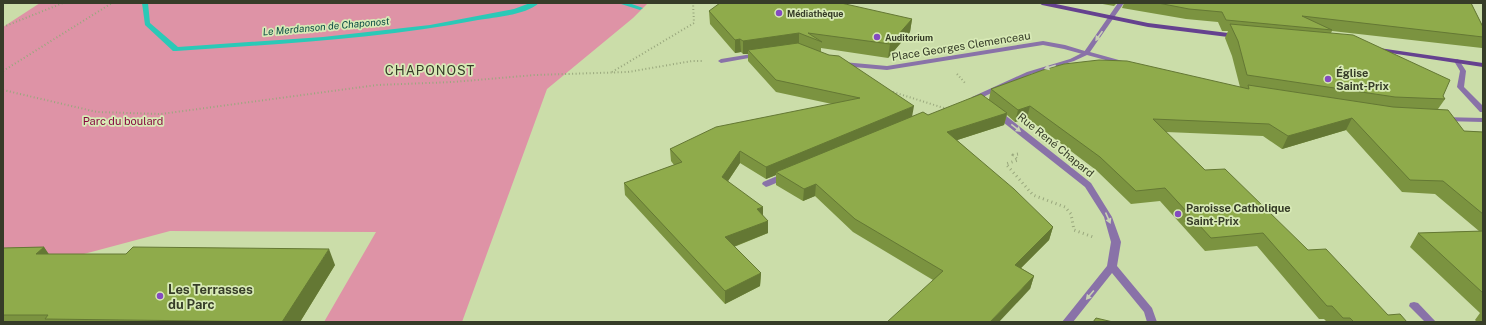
<svg xmlns="http://www.w3.org/2000/svg" width="1486" height="325" viewBox="0 0 1486 325" font-family="'Public Sans',sans-serif">
	<style>
		.green { fill: #de93a6 }
		.lines { fill: none; stroke-linecap: round; stroke-linejoin: round }
		.stream { fill: #2bc9b7; fill-rule: evenodd }
		.path-far1 { stroke: #99a77d; stroke-width: 2; stroke-dasharray: 1 2.5; stroke-linecap: butt }
		.path { stroke: #99a77d; stroke-width: 3; stroke-dasharray: 1 3.5; stroke-linecap: butt }
		.lane { fill: #8972a8; fill-rule: evenodd }
		.street { fill: #8972a8; fill-rule: evenodd }
		.secondary { fill: #65418f; fill-rule: evenodd }
		.wall { fill: #7b9340 }
		.shaded-wall { fill: #647834 }
		.building { fill: #8fab4b; stroke: #647834 }
		.oneway { fill: #c8d2b3 }
		.poi-dot { fill: #844bc1; stroke: #d8eab6; stroke-width: 1.5 }
		.labels { text-anchor: middle; dominant-baseline: central; stroke-width: 3.5; stroke-linejoin: round; paint-order: stroke }
		.far-poi-label { font-size: 9px; font-weight: bold; fill: #363c28; stroke: #d8eab6; text-anchor: start }
		.far-water-label { font-size: 10px; font-style: italic; fill: #0b4c44; stroke: #d8eab6 }
		.street-label { font-size: 11px; fill: #363c28; stroke: #d8eab6 }
		.poi-label { font-size: 11px; font-weight: bold; fill: #363c28; stroke: #d8eab6; text-anchor: start }
		.park-label { font-size: 11px; fill: #860940; stroke: #d8eab6 }
		.quarter-label { font-size: 13px; letter-spacing: 1px; fill: #363c28; stroke: #d8eab6 }
		.near-poi-label { font-size: 13px; font-weight: bold; fill: #363c28; stroke: #d8eab6; text-anchor: start }
	</style>
	<rect width="100%" height="100%" fill="#cbdda9"/>
	<!-- green -->
	<polygon class="green" points="40,3 648,3 633,18 547,89 462,322 324,322 376,232 170,231 65,259 3,260 3,27"/>
	<g class="lines">
		<!-- stream -->
		<g class="stream">
			<path d="M142 3H148L150 23 178 47 323 37 430 25 514 9 530 3H539C526 15 496 17 478 20 379 39 277 44 176 51H173L145 25Z"/>
			<polygon points="618,3 629,3 643,8 640,10"/>
		</g>
		<!-- path-far1 -->
		<g class="path-far1">
			<polyline points="3,27 63,3"/>
			<polyline points="3,71 112,3"/>
			<polyline points="612,72 694,23 693,3"/>
			<polyline points="957,74 966,84"/>
			<polyline points="3,90 97,112 161,114 377,85 453,82 535,75 628,72 692,61 703,61"/>
			<polyline points="893,92 947,109"/>
		</g>
		<!-- path -->
		<polyline class="path" points="1018,154 1013,155 1018,160 1006,164 1033,195 1065,207 1071,214 1074,230 1093,237"/>
		<!-- lane -->
		<g class="lane">
			<polygon points="1043,41 1065,45 1088,52 1089,53 1086,55 1064,49 1043,45 887,70 843,66 840,64 843,62 887,66"/>
			<polygon points="758,53 760,54 760,56 721,63 718,61 721,59"/>
		</g>
		<!-- street -->
		<g class="street">
			<polygon points="1118,3 1124,3 1090,52 1126,62 1126,64 1124,65 1087,55 1074,61 1031,74 981,98 982,99 981,101 975,101 972,97 1027,72 1070,59 1084,52"/>
			<polygon points="1457,59 1459,60 1466,71 1464,87 1483,106 1483,112 1480,112 1457,87 1460,71 1454,61"/>
			<polygon points="994,111 1000,111 1091,183 1112,217 1121,242 1117,266 1152,308 1157,322 1147,322 1144,312 1112,273 1073,322 1062,322 1107,266 1111,242 1104,217 1085,187 994,115 993,113"/>
			<polygon points="1441,117 1483,118 1483,122 1444,121 1440,119"/>
			<polygon points="782,174 788,174 789,176 788,178 769,186 766,187 762,184 763,182"/>
			<polygon points="1414,302 1418,303 1436,322 1425,322 1409,306 1410,303"/>
		</g>
		<!-- secondary -->
		<g class="secondary">
			<polygon points="1039,3 1051,3 1148,23 1236,34 1239,36 1236,38 1148,27 1042,5"/>
			<polygon points="1379,48 1483,63 1483,67 1377,51 1376,50"/>
		</g>
	</g>
	<!-- wall -->
	<g class="wall">
		<polygon points="1097,3 1117,3 1114,6"/>
		<polygon points="1124,3 1471,3 1483,27 1483,46 1482,48 1332,31 1331,33 1443,96 1445,99 1438,109 1464,131 1483,132 1483,322 1477,322 1475,320 1480,313 1410,247 1418,233 1479,231 1435,194 1402,192 1346,130 1282,149 1263,136 1166,132 1205,170 1308,250 1388,315 1407,322 1327,322 1324,319 1319,319 1257,246 1205,251 1160,201 1131,204 1096,170 1027,118 1015,122 1007,115 1004,125 957,140 1053,227 1049,240 1021,268 1034,276 1030,289 933,280 853,232 815,196 803,201 776,185 776,175 766,179 740,163 728,181 768,221 768,233 734,247 761,273 760,286 725,304 625,195 624,183 674,165 671,161 670,149 832,104 776,92 748,61 748,54 743,54 741,52 735,53 710,24 709,11 912,19 910,32 888,58 821,48 821,52 912,116 928,115 989,99 991,89 1240,87 1232,56 1225,38 1228,31 1222,31 1218,22 1186,19 1122,8"/>
		<polygon points="44,247 48,254 335,265 300,322 3,322 3,248"/>
	</g>
	<!-- shaded-wall -->
	<g class="shaded-wall">
		<polygon points="912,19 910,32 888,58 890,44"/>
		<polygon points="799,33 799,47 748,50 748,54 743,54 743,41"/>
		<polygon points="740,39 741,52 735,53 735,40"/>
		<polygon points="914,106 912,117 776,172 776,175 766,179 766,167"/>
		<polygon points="1030,106 1027,118 1015,122 1018,110"/>
		<polygon points="1007,113 1004,125 945,144 947,132"/>
		<polygon points="1352,118 1346,130 1282,149 1288,136"/>
		<polygon points="740,151 740,163 722,190 722,177"/>
		<polygon points="816,184 815,196 803,201 804,189"/>
		<polygon points="763,207 763,219 757,209"/>
		<polygon points="768,221 768,233 725,250 725,237"/>
		<polygon points="1053,227 1049,240 1011,278 1015,265"/>
		<polygon points="44,247 55,263 36,254"/>
		<polygon points="329,249 335,265 300,322 282,322"/>
		<polygon points="761,273 760,286 725,304 725,291"/>
		<polygon points="1034,276 1030,289 999,322 990,322"/>
	</g>
	<!-- building -->
	<g class="building">
		<polygon points="720,3 841,3 912,19 890,44 808,33 822,42 799,33 743,41 740,39 735,40 709,11"/>
		<polygon points="1158,3 1471,3 1483,27 1483,37 1302,16 1332,30 1226,20 1222,12 1189,9"/>
		<polygon points="1230,24 1353,35 1450,80 1443,96 1445,99 1395,97 1247,75 1238,41"/>
		<polygon points="798,43 829,55 839,56 914,106 766,167 740,151 722,177 763,207 757,209 768,221 725,237 761,273 725,291 624,183 682,162 670,149 716,127 860,98 776,80 748,50"/>
		<polygon points="1099,60 1127,61 1249,89 1248,85 1393,107 1448,110 1464,131 1483,132 1483,214 1443,181 1410,180 1352,118 1288,136 1269,124 1153,119 1205,170 1225,169 1308,250 1326,249 1388,315 1400,314 1407,322 1354,322 1350,318 1343,318 1332,306 1327,306 1263,233 1211,238 1165,188 1136,191 1100,157 1030,106 1018,110 991,89 1043,70 1064,64"/>
		<polygon points="981,94 1007,113 947,132 1014,189 1053,227 1015,265 1034,276 990,322 887,322 943,271 855,219 816,184 804,189 776,172 923,112 928,115"/>
		<polygon points="1483,231 1483,293 1418,233"/>
		<polygon points="44,247 36,254 126,254 133,247 329,249 282,322 45,319 48,315 3,315 3,248"/>
		<polygon points="1096,318 1113,322 1093,322"/>
	</g>
	<!-- one-way arrows -->
	<defs><path id="oneway-solid" d="M-6-.8H1V-3.2L6.5 0L1 3.2V.8H-6Z"/></defs>
	<g class="oneway">
		<use href="#oneway-solid" transform="translate(1099 36) rotate(125)"/>
		<use href="#oneway-solid" transform="translate(1050 67) rotate(163)"/>
		<use href="#oneway-solid" transform="translate(1016 128) rotate(38)"/>
		<use href="#oneway-solid" transform="translate(1108 218) rotate(66)"/>
		<use href="#oneway-solid" transform="translate(1090 295) rotate(130)"/>
	</g>
	<!-- markers -->
	<g class="poi-dot">
		<circle cx="779" cy="13" r="4"/>
		<circle cx="877" cy="37" r="4"/>
		<circle cx="1328" cy="79" r="4"/>
		<circle cx="1178" cy="214" r="4"/>
		<circle cx="160" cy="296" r="4"/>
	</g>
	<g class="labels">
		<!-- far-poi labels -->
		<g class="far-poi-label">
			<text x="787" y="13">Médiathèque</text>
			<text x="885" y="37">Auditorium</text>
		</g>
		<!-- far-water labels -->
		<g class="far-water-label">
			<text transform="translate(326 26) rotate(-5)">Le Merdanson de Chaponost</text>
		</g>
		<!-- street labels -->
		<g class="street-label">
			<text transform="translate(961 46) rotate(-9)">Place Georges Clemenceau</text>
			<text transform="translate(1056 145) rotate(39)">Rue René Chapard</text>
		</g>
		<!-- poi labels -->
		<g class="poi-label">
			<text x="1336" y="73">Église<tspan x="1336" dy="13">Saint-Prix</tspan></text>
			<text x="1186" y="208">Paroisse Catholique<tspan x="1186" dy="13">Saint-Prix</tspan></text>
		</g>
		<!-- park labels -->
		<g class="park-label">
			<text x="123" y="121">Parc du boulard</text>
		</g>
		<!-- quarter labels -->
		<g class="quarter-label">
			<text x="430" y="70">CHAPONOST</text>
		</g>
		<!-- near-poi labels -->
		<g class="near-poi-label">
			<text x="168" y="289">Les Terrasses<tspan x="168" dy="15">du Parc</tspan></text>
		</g>
	</g>
	<!-- border -->
	<rect width="1486" height="325" fill="none" stroke="#363c28" stroke-width="8"/>
</svg>
